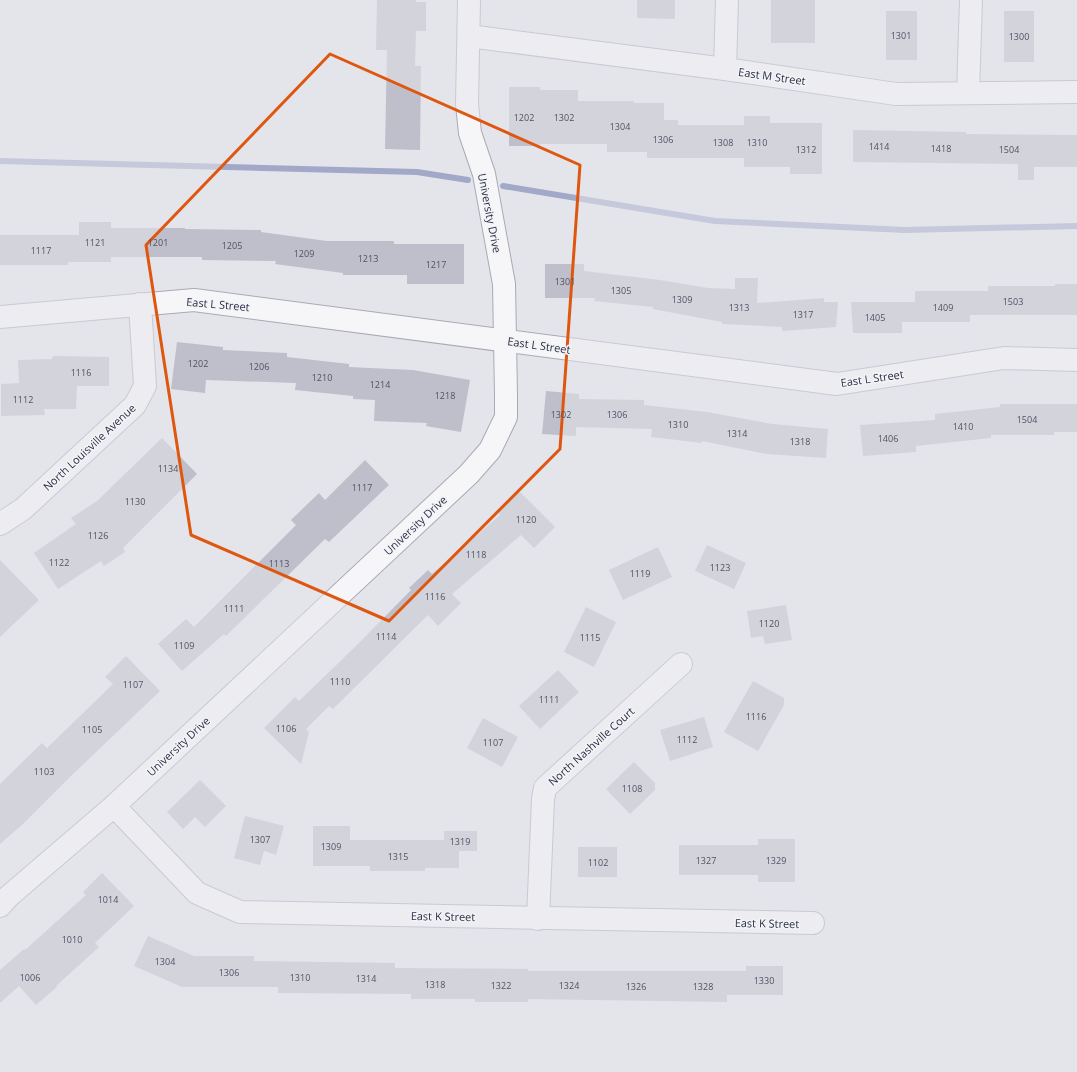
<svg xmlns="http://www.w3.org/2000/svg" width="1077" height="1072" viewBox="0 0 1077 1072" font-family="'Open Sans',sans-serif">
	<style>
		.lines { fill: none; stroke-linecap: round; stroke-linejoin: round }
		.stream { stroke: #a1a8c8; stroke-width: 6 }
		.building { fill: #bebfca }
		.minor-casing { stroke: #a9aab5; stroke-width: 24 }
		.minor { stroke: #f6f6f9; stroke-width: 22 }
		.marked { fill: none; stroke: #df570f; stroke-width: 3; stroke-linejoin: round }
		.labels { text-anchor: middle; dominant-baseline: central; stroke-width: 3; stroke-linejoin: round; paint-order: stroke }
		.number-label { font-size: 9px; fill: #505264 }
		.street-label { font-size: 11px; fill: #2c2e42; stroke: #f3f4f8 }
	</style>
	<rect width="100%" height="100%" fill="#e4e4eb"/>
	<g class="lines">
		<!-- stream -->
		<g class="stream">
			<polyline points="0,161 417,172 468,180"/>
			<polyline points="503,186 715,221 905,230 1077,226"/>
		</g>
	</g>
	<!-- building -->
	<g class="building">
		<polygon points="377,0 416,0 416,2 426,2 426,31 416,31 415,66 421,66 420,150 385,149 387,50 376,50"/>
		<polygon points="637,0 675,0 675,19 637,18"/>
		<rect x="771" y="0" width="44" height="43"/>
		<rect x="886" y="11" width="31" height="49"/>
		<rect x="1004" y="11" width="30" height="51"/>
		<polygon points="509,87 540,87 540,90 578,90 578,101 634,101 634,103 664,103 664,120 678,120 678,125 744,125 744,116 770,116 770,123 822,123 822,174 790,174 790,167 744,167 744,158 647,158 647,152 607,152 607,144 540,144 540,146 509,146"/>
		<polygon points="853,130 966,132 966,134 1077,135 1077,167 1034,167 1034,180 1018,180 1018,164 853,162"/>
		<polygon points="79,222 111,222 111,228 185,228 185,229 261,230 261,232 327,241 394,241 394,244 464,244 464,284 407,284 407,275 343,275 343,273 275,264 276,261 202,260 202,257 111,257 111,262 68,262 68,265 0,265 0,235 79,235"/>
		<polygon points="545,264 584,264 584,271 660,280 708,288 735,289 735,278 758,278 757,303 824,298 824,302 838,302 836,327 782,331 782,327 722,324 722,322 653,309 653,307 594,301 595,298 545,298"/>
		<polygon points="1055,284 1077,284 1077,315 970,315 970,322 902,322 902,333 853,333 851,302 915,302 915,291 988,291 988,286 1055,286"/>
		<polygon points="177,342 223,347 223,350 287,353 287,357 349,364 349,367 413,370 470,380 461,432 426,426 427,423 374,421 375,400 353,399 353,396 295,390 296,383 206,380 205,393 171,389"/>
		<polygon points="53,356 109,357 109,386 77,386 76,409 44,409 45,415 1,416 1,384 19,383 18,360 52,359"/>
		<polygon points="546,391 579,394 579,399 644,400 644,405 707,412 772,424 828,429 826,458 767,454 702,441 702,443 651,437 652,429 576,427 576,436 542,434"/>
		<polygon points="1000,404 1077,404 1077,432 1054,432 1054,435 991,435 991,438 916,446 916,452 863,456 860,425 935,420 935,414 1000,407"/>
		<polygon points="162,438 197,474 123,548 125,552 104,566 101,561 58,589 34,553 76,524 71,518 97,501"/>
		<polygon points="365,460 389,485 329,542 325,539 226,636 224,634 182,671 158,644 186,619 194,627 296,525 291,520 319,493 325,500"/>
		<polygon points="518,490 555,527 534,548 521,535 452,594 461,603 438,626 428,615 333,709 329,706 306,729 309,732 301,764 264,728 295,697 299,701 358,644 411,590 409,588 428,570 432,574 500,515 497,512"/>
		<polygon points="707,545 746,563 734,589 695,571"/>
		<polygon points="658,547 672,577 623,600 609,570"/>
		<polygon points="0,560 39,600 0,637"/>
		<polygon points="786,605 792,640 765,644 763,636 751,638 747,611"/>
		<polygon points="586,607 616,622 594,667 564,652"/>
		<polygon points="126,656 160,691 73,774 24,823 0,844 0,784 42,743 47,748 113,684 105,677"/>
		<polygon points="558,670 579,692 540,729 519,706"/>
		<polygon points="753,681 784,698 784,705 758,751 724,732"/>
		<polygon points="704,717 713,747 670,761 660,730"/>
		<polygon points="483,718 518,737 502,767 467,748"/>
		<polygon points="634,762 655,783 655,790 630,814 606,789"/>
		<polygon points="200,780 226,806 205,827 195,817 183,829 167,812"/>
		<polygon points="245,816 284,826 276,855 264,851 260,865 234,858"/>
		<polygon points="313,826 350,826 350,840 444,840 444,831 477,831 477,851 459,851 459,868 425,868 425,871 370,871 370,866 313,866"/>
		<polygon points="758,839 795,839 795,882 758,882 758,875 679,875 679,845 758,845"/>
		<rect x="578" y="847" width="39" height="30"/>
		<polygon points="102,873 134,906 95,943 99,947 56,986 57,987 36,1005 19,986 0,1003 0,970 24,949 25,950 86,895 83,892"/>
		<polygon points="148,936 194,956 254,956 254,961 395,963 395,968 528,969 528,971 746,971 746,966 783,966 783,995 727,995 727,1002 528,999 528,1002 475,1002 475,999 411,999 411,994 278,993 278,987 182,987 134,966"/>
	</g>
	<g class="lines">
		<defs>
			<g id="minor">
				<polyline points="469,36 725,69 896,94 1077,92"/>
				<polyline points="725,69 727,0"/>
				<polyline points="968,93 971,0"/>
				<polyline points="0,317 194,300 837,384 1004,358 1077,360"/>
				<polyline points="0,524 23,509 135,405 145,386 140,304"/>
				<polyline points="114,806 197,893 240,912 813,923"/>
				<polyline points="0,906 9,896 114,806 469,474 490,450 506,417 506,395 504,284 484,174 470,133 467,104 469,0"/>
				<polyline points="538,919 543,799 545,788 681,664"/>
			</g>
		</defs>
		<!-- minor casing -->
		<use href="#minor" class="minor-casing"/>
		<!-- minor -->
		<use href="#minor" class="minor"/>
	</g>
	<!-- marked area -->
	<path d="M0 0H1077V1072H0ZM330 54 580 165 560 449 389 621 191 535 146 245Z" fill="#e4e4eb" fill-opacity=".55" fill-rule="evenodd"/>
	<path class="marked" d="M330 54 580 165 560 449 389 621 191 535 146 245Z"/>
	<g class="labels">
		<!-- number labels -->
		<g class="number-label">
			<text x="901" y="35">1301</text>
			<text x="1019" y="36">1300</text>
			<text x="524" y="117">1202</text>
			<text x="564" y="117">1302</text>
			<text x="620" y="126">1304</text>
			<text x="663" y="139">1306</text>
			<text x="723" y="142">1308</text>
			<text x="757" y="142">1310</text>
			<text x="879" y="146">1414</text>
			<text x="941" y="148">1418</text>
			<text x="806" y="149">1312</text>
			<text x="1009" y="149">1504</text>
			<text x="95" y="242">1121</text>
			<text x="158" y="242">1201</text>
			<text x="232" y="245">1205</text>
			<text x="41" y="250">1117</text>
			<text x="304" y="253">1209</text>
			<text x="368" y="258">1213</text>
			<text x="436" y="264">1217</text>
			<text x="565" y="281">1301</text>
			<text x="621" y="290">1305</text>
			<text x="682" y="299">1309</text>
			<text x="1013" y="301">1503</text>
			<text x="739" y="307">1313</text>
			<text x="943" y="307">1409</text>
			<text x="803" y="314">1317</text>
			<text x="875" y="317">1405</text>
			<text x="198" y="363">1202</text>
			<text x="259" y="366">1206</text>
			<text x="81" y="372">1116</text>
			<text x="322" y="377">1210</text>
			<text x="380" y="384">1214</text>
			<text x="445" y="395">1218</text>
			<text x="23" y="399">1112</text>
			<text x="561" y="414">1302</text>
			<text x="617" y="414">1306</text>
			<text x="1027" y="419">1504</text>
			<text x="678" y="424">1310</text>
			<text x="963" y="426">1410</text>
			<text x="737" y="433">1314</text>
			<text x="888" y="438">1406</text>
			<text x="800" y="441">1318</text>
			<text x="168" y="468">1134</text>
			<text x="362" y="487">1117</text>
			<text x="135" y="501">1130</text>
			<text x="526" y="519">1120</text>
			<text x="98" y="535">1126</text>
			<text x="476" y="554">1118</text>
			<text x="59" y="562">1122</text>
			<text x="279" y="563">1113</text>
			<text x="720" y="567">1123</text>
			<text x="640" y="573">1119</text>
			<text x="435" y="596">1116</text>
			<text x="234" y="608">1111</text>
			<text x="769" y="623">1120</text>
			<text x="386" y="636">1114</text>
			<text x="590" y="637">1115</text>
			<text x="184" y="645">1109</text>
			<text x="340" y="681">1110</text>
			<text x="133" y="684">1107</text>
			<text x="549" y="699">1111</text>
			<text x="756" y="716">1116</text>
			<text x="286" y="728">1106</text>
			<text x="92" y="729">1105</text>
			<text x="687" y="739">1112</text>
			<text x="493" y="742">1107</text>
			<text x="44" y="771">1103</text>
			<text x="632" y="788">1108</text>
			<text x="260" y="839">1307</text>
			<text x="460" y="841">1319</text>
			<text x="331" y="846">1309</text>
			<text x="398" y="856">1315</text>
			<text x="706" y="860">1327</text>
			<text x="776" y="860">1329</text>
			<text x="598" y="862">1102</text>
			<text x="108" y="899">1014</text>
			<text x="72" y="939">1010</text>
			<text x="165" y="961">1304</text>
			<text x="229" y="972">1306</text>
			<text x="30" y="977">1006</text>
			<text x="300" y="977">1310</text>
			<text x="366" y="978">1314</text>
			<text x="764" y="980">1330</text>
			<text x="435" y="984">1318</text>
			<text x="501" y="985">1322</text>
			<text x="569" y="985">1324</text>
			<text x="636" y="986">1326</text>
			<text x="703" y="986">1328</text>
		</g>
		<!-- street labels -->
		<g class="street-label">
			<text transform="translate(772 76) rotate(8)">East M Street</text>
			<text transform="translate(490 213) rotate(79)">University Drive</text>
			<text transform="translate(218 304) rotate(5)">East L Street</text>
			<text transform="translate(539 345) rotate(8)">East L Street</text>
			<text transform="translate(872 378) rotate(-8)">East L Street</text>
			<text transform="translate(89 447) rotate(-43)">North Louisville Avenue</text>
			<text transform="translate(415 525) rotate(-43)">University Drive</text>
			<text transform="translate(178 746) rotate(-43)">University Drive</text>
			<text transform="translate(591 746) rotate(-42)">North Nashville Court</text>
			<text transform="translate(443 916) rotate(1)">East K Street</text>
			<text transform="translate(767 923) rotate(1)">East K Street</text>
		</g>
	</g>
</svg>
